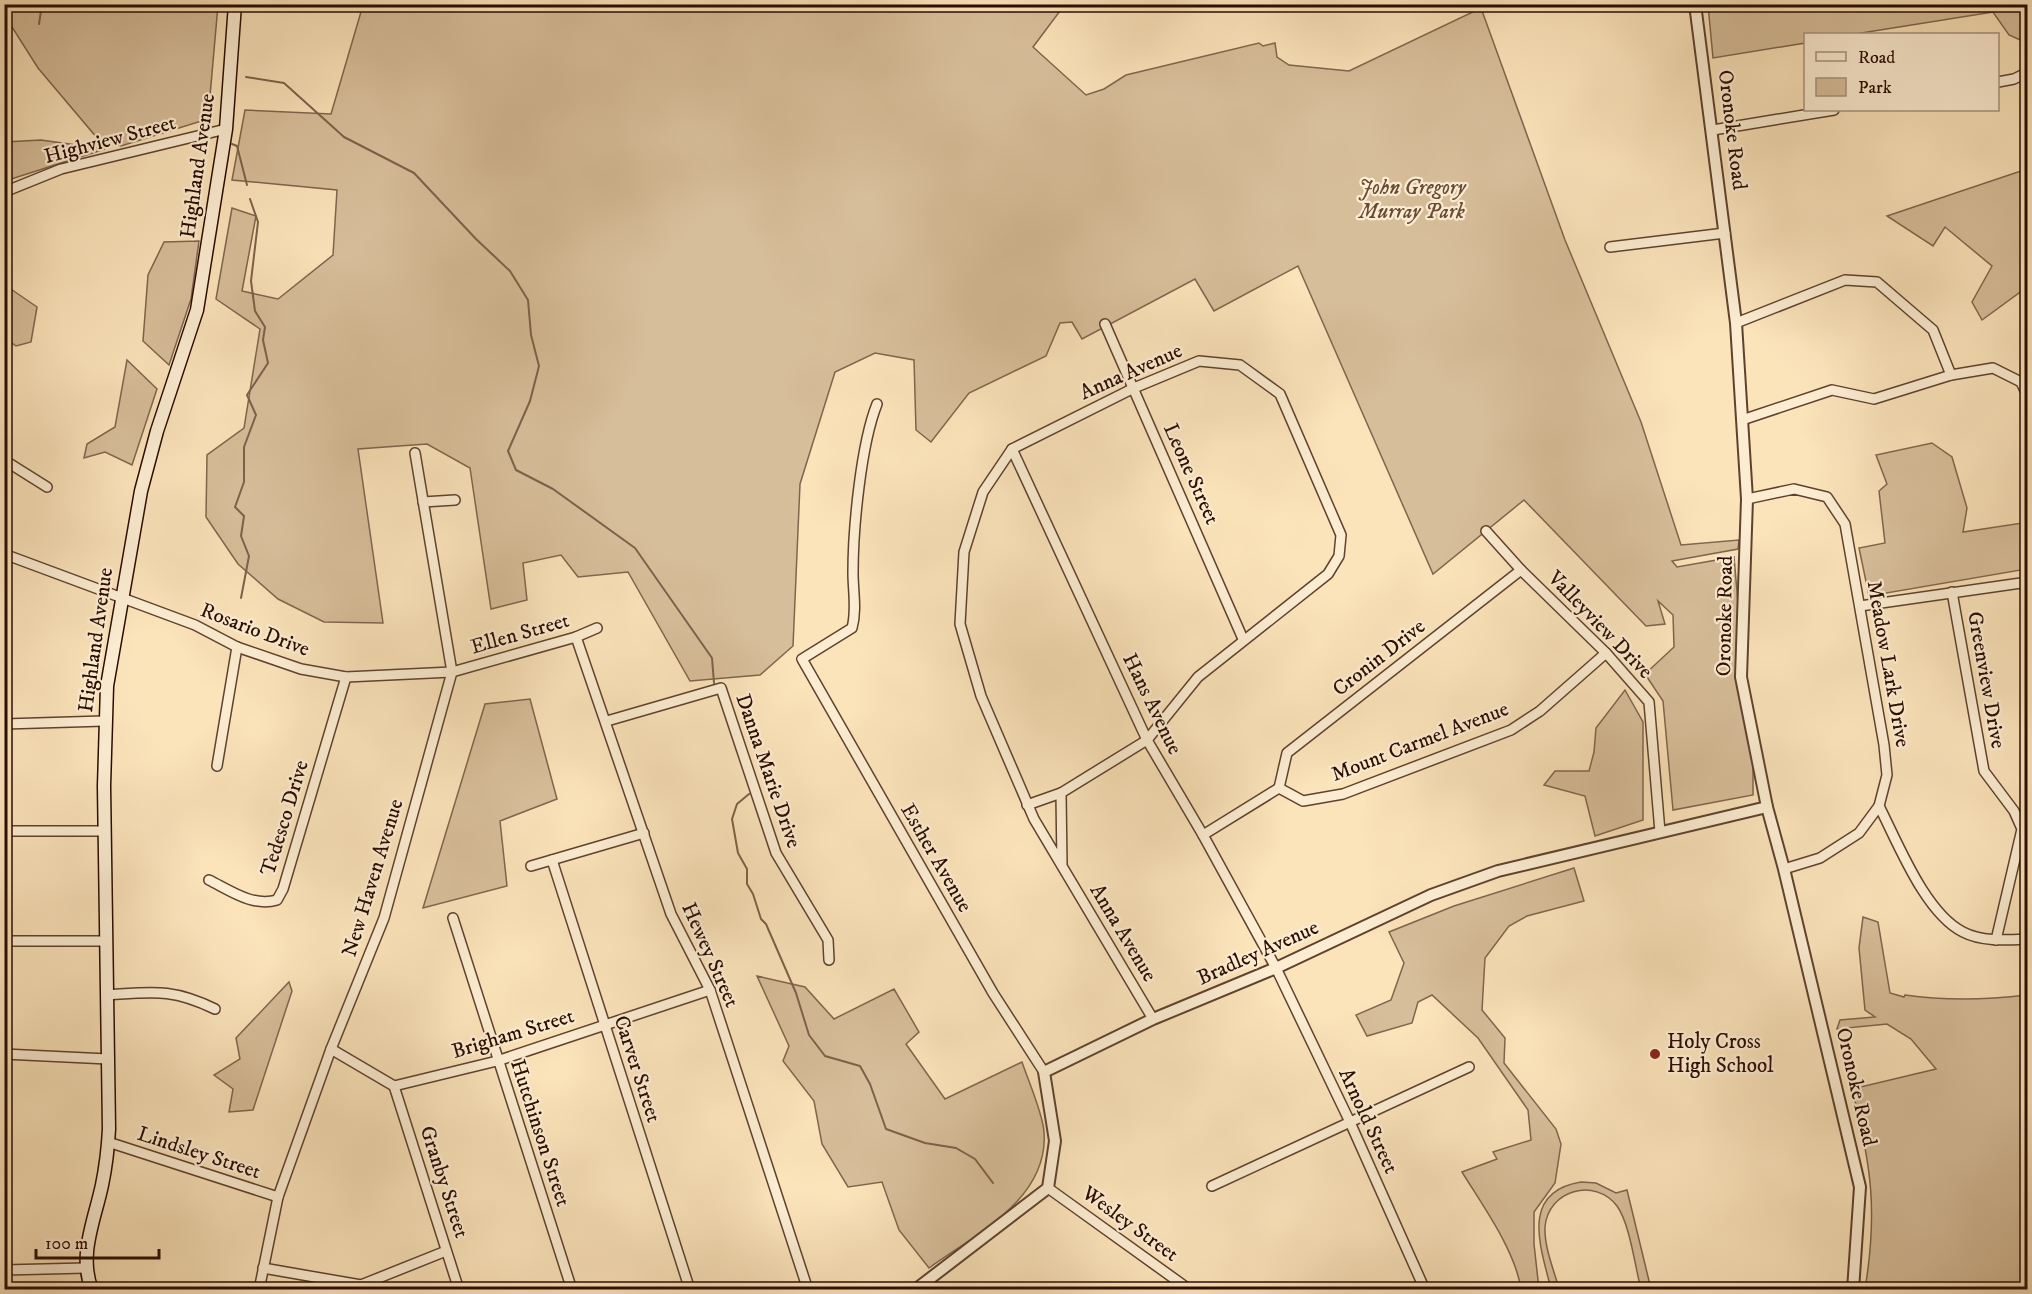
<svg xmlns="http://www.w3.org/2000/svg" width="2032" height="1294" viewBox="0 0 2032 1294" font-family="'IM FELL DW Pica',serif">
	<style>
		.green { fill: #d7be9a; stroke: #80654d; stroke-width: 1.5 }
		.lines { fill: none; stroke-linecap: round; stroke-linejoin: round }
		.stream { stroke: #7d614a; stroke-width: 2 }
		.minor-casing { stroke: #5e422e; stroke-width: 12 }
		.tertiary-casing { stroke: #5e422e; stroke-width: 14 }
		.secondary-casing { stroke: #2a0c00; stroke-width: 15 }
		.minor { stroke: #fcedd2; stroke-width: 9 }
		.tertiary { stroke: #fcedd2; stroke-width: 10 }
		.secondary { stroke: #fcedd2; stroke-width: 12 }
		.poi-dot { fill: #8f2418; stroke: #fcedd2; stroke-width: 2 }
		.labels { text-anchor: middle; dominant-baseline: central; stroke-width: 4.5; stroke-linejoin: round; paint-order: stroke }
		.street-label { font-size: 21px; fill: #2a0c00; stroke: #fcedd2 }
		.park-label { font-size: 21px; font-style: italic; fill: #674a36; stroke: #fcedd2 }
		.poi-label { font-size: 21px; fill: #2a0c00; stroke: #fcedd2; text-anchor: start }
	</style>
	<rect width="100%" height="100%" fill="#fbe3ba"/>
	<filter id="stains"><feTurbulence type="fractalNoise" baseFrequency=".00333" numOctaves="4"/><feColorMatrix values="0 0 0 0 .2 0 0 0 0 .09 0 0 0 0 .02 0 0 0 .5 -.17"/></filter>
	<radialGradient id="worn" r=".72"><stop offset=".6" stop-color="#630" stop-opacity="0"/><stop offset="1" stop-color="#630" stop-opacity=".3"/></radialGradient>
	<!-- green -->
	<g class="green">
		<polygon points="5,4 218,5 208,119 121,146 98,139 38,68 5,16"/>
		<polygon points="363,5 1060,5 1060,11 1033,47 1086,95 1104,89 1126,75 1259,43 1263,46 1275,43 1277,57 1289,65 1349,71 1481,8 1565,240 1641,422 1681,545 1739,540 1738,549 1672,561 1677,567 1734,557 1738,603 1736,669 1753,765 1753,795 1673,810 1663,701 1645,674 1674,647 1673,615 1658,601 1665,624 1646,626 1524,500 1433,574 1298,266 1214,311 1195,279 1082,339 1072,322 1060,323 1046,356 969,393 931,442 916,430 914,360 875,353 835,372 800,484 793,646 760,675 690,681 628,572 578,577 561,555 523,563 527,600 491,609 470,468 427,444 358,449 383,623 324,622 278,599 238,564 206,517 207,455 244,428 260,329 216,299 232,208 256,216 242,291 278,299 333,255 337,190 232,180 245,110 331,114"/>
		<polygon points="1708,5 2010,5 2027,15 2027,43 2009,35 1993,12 1855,34 1806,34 1805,43 1713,58"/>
		<polygon points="2027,135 2027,287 1982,320 1972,302 1992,266 1945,227 1933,246 1887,216 2027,169 2023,137"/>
		<polygon points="41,140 105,149 5,181 5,142"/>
		<polygon points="199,241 191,299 169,365 143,341 148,275 164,242"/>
		<polygon points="5,285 37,307 31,342 16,346 5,338"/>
		<polygon points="127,360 157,389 132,465 105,452 84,458 87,444 115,427"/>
		<polygon points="1932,443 1952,457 1967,508 1963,532 2022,523 2027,569 1869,596 1859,548 1885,543 1879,491 1887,484 1876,455"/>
		<polygon points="1625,690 1643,722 1643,820 1595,836 1585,796 1544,785 1555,771 1589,771 1594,752 1596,728"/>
		<polygon points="530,699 557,799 500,821 507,886 423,908 485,704"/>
		<path d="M1574 868 1584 901 1527 916 1509 926 1485 958 1482 1010 1505 1038 1504 1063 1556 1129 1561 1144 1555 1183 1534 1212V1244L1539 1289H1521C1515 1250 1483 1206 1462 1172L1497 1159 1493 1152 1531 1140 1528 1110 1478 1038 1432 995 1418 1002 1412 1023 1367 1036 1356 1015 1391 1000 1404 963 1389 932 1454 906Z"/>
		<path d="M1863 917 1878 922 1890 993 1904 997 1905 995C1947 1001 1985 1000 2027 995V1289H1865C1878 1211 1871 1164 1852 1089L1936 1069 1911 1039 1887 1024 1837 1029 1840 1020 1875 1017 1865 1010 1859 948Z"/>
		<path d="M757 976 805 987 834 1019 894 989 919 1032 906 1044 945 1099 1022 1062C1028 1080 1043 1114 1044 1132 1049 1199 976 1234 929 1268L899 1230 882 1182 848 1187 822 1144 814 1101 783 1061 789 1046Z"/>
		<polygon points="289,982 292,991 253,1110 229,1112 233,1089 214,1075 240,1059 236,1038"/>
		<path d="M1581 1182 1596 1183 1616 1193 1627 1190 1651 1289H1641C1635 1267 1630 1224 1617 1206 1595 1177 1548 1190 1545 1227 1544 1247 1554 1270 1559 1289H1551C1541 1248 1519 1192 1581 1182Z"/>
	</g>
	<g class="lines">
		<!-- stream -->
		<g class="stream">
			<polyline points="39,24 42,4"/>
			<polyline points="246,77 284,83 344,137 414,173 476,239 510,271 528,300 531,335 539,366 530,401 508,451 516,470 553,489 635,548 712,658 714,683"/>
			<polyline points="232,144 237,146 247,185"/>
			<polyline points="241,598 249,556 241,536 244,516 235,507 244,482 244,447 256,415 247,395 268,363 263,340 265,327 255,311 251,281 258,222 250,199"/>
			<polyline points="749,794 737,804 732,819 738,853 747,869 747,884 753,894 761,919 766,924 796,993 809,1035 825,1056 860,1066 870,1084 886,1129 925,1143 956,1148 975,1159 993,1183"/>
		</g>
		<defs>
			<g id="minor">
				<polyline points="1998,82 2014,79 2028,72"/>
				<polyline points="1713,130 1834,110"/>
				<polyline points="4,192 61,169 226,129"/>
				<polyline points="1610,247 1725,233"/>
				<polyline points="2026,304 2028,310"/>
				<polyline points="1736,323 1845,280 1877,282 1933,330 1951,375"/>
				<polyline points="1105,324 1243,639"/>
				<path d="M877 404C861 444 853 528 853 573 853 591 857 610 852 628L802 659 993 993 1044 1072"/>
				<polyline points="1742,420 1832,390 1874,399 1951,375 1993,368 2021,382 2028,397"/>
				<polyline points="1012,449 1147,740 1203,835 1276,968 1349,1120 1425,1290"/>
				<polyline points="4,460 47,487"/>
				<polyline points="1747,499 1794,489 1827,497 1845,524 1884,745 1887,775 1879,806 1859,833 1820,858 1784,869"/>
				<polyline points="423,502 455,500"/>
				<polyline points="1486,531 1521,570 1606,653 1649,702 1660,832"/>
				<polyline points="4,554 195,625 237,647 301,669 346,677 452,672 576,637 597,628"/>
				<polyline points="1952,592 1984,771 2014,811 2022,829 1996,940"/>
				<polyline points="1860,606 2028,582"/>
				<polyline points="576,637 671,914 710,990 808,1290"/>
				<polyline points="607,721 721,688 776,853 828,940 829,960"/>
				<polyline points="4,724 104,721"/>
				<polyline points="217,766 237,647"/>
				<polyline points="1279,788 1287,753 1521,570"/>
				<polyline points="1027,805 1061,793"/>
				<path d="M1879 806C1898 843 1925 913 1963 932 1982 942 2007 940 2028 939"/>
				<polyline points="4,831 105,831"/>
				<polyline points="1203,835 1279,788 1303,801 1343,794 1511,730 1540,711 1606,653"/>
				<polyline points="552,860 690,1290"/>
				<polyline points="1062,865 1061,793 1147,740 1198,677 1328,574 1339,556 1341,535 1280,394 1240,365 1199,361 1134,388 1012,449 983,492 964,552 960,624 981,696 1034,819 1153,1019"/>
				<polyline points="531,866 644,833"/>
				<path d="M209 880C231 891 253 907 277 900L283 889 346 677"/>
				<polyline points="453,918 572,1290"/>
				<polyline points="4,941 106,941"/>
				<path d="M107 995C153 992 172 988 215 1009"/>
				<polyline points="331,1049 394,1086 497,1061 710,990"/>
				<polyline points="4,1054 108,1059"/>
				<polyline points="394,1086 459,1290"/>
				<polyline points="108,1142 278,1197"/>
				<polyline points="1212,1186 1469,1067"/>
				<polyline points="1048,1188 1190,1290"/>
				<polyline points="263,1268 361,1285 446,1251"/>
				<polyline points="4,1270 86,1268"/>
				<polyline points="259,1290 278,1197 331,1049 384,918 452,672 415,453"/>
			</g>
			<g id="tertiary">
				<polyline points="1695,4 1736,323 1747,499 1741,677 1767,807 1784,869 1860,1187 1853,1290"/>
				<polyline points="915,1290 1048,1188 1055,1141 1044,1072 1153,1019 1276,968 1431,895 1498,871 1767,807"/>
			</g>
			<path id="secondary" d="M92 1290C78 1255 95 1219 102 1185 106 1166 108 1148 109 1129L104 786 107 686 141 491 157 431 197 310 226 129 235 4"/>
		</defs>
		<!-- minor casing -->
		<use href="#minor" class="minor-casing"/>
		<!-- tertiary casing -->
		<use href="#tertiary" class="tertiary-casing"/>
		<!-- secondary casing -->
		<use href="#secondary" class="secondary-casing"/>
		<!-- minor -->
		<use href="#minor" class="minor"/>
		<!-- tertiary -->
		<use href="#tertiary" class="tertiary"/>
		<!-- secondary -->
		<use href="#secondary" class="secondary"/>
	</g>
	<!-- markers -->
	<circle class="poi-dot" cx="1655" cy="1054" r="6"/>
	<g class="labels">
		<!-- street labels -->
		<g class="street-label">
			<text transform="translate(1732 130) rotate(83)">Oronoke Road</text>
			<text transform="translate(110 140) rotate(-15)">Highview Street</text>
			<text transform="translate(198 166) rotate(-82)">Highland Avenue</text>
			<text transform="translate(1131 372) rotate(-24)">Anna Avenue</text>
			<text transform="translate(1191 474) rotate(66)">Leone Street</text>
			<text transform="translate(1725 616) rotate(-89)">Oronoke Road</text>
			<text transform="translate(1600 625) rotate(46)">Valleyview Drive</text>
			<text transform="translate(255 630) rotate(21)">Rosario Drive</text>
			<text transform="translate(520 634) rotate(-16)">Ellen Street</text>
			<text transform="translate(96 640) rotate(-82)">Highland Avenue</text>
			<text transform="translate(1379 658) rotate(-38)">Cronin Drive</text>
			<text transform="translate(1888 664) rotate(80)">Meadow Lark Drive</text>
			<text transform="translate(1986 680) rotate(80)">Greenview Drive</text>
			<text transform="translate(1152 704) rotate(64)">Hans Avenue</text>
			<text transform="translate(1420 742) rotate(-21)">Mount Carmel Avenue</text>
			<text transform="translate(768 771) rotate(71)">Danna Marie Drive</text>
			<text transform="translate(285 818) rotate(-73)">Tedesco Drive</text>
			<text transform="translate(936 858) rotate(60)">Esther Avenue</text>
			<text transform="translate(373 878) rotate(-73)">New Haven Avenue</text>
			<text transform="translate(1123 933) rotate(59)">Anna Avenue</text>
			<text transform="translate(1258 953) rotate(-24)">Bradley Avenue</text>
			<text transform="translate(710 955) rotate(66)">Hewey Street</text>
			<text transform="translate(513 1034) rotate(-17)">Brigham Street</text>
			<text transform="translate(637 1069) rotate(72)">Carver Street</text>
			<text transform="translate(1856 1087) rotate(77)">Oronoke Road</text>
			<text transform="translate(1368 1121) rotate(65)">Arnold Street</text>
			<text transform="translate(540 1133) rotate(72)">Hutchinson Street</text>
			<text transform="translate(199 1153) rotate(18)">Lindsley Street</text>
			<text transform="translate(444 1182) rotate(72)">Granby Street</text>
			<text transform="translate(1130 1224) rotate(36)">Wesley Street</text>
		</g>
		<!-- park labels -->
		<g class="park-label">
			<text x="1412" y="188">John Gregory<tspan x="1412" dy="24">Murray Park</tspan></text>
		</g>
		<!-- poi labels -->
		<g class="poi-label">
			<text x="1667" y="1042">Holy Cross<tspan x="1667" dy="24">High School</tspan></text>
		</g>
	</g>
	<!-- margin -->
	<rect width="2032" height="1294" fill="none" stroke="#fbe3ba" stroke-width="24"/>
	<rect x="6" y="6" width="2020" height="1282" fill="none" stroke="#2a0c00" stroke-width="3"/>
	<rect x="12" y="12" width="2008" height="1270" fill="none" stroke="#2a0c00" stroke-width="1.5"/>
	<!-- legend -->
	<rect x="1804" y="33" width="195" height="78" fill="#fcedd2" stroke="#a8937e" stroke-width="1.5"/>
	<rect x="1816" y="52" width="30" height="9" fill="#fcedd2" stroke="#a8937e" stroke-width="1.5"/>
	<text x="1858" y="63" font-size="18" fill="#2a0c00">Road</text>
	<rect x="1816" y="78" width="30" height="18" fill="#d7be9a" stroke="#a8937e" stroke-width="1.5"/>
	<text x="1858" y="93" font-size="18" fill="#2a0c00">Park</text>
	<!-- scale -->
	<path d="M36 1249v9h123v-9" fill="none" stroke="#2a0c00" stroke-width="3"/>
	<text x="45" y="1249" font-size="18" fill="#2a0c00" stroke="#fcedd2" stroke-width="4.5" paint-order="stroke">100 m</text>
	<rect width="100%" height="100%" filter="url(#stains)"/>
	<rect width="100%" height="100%" fill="url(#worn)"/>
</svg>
